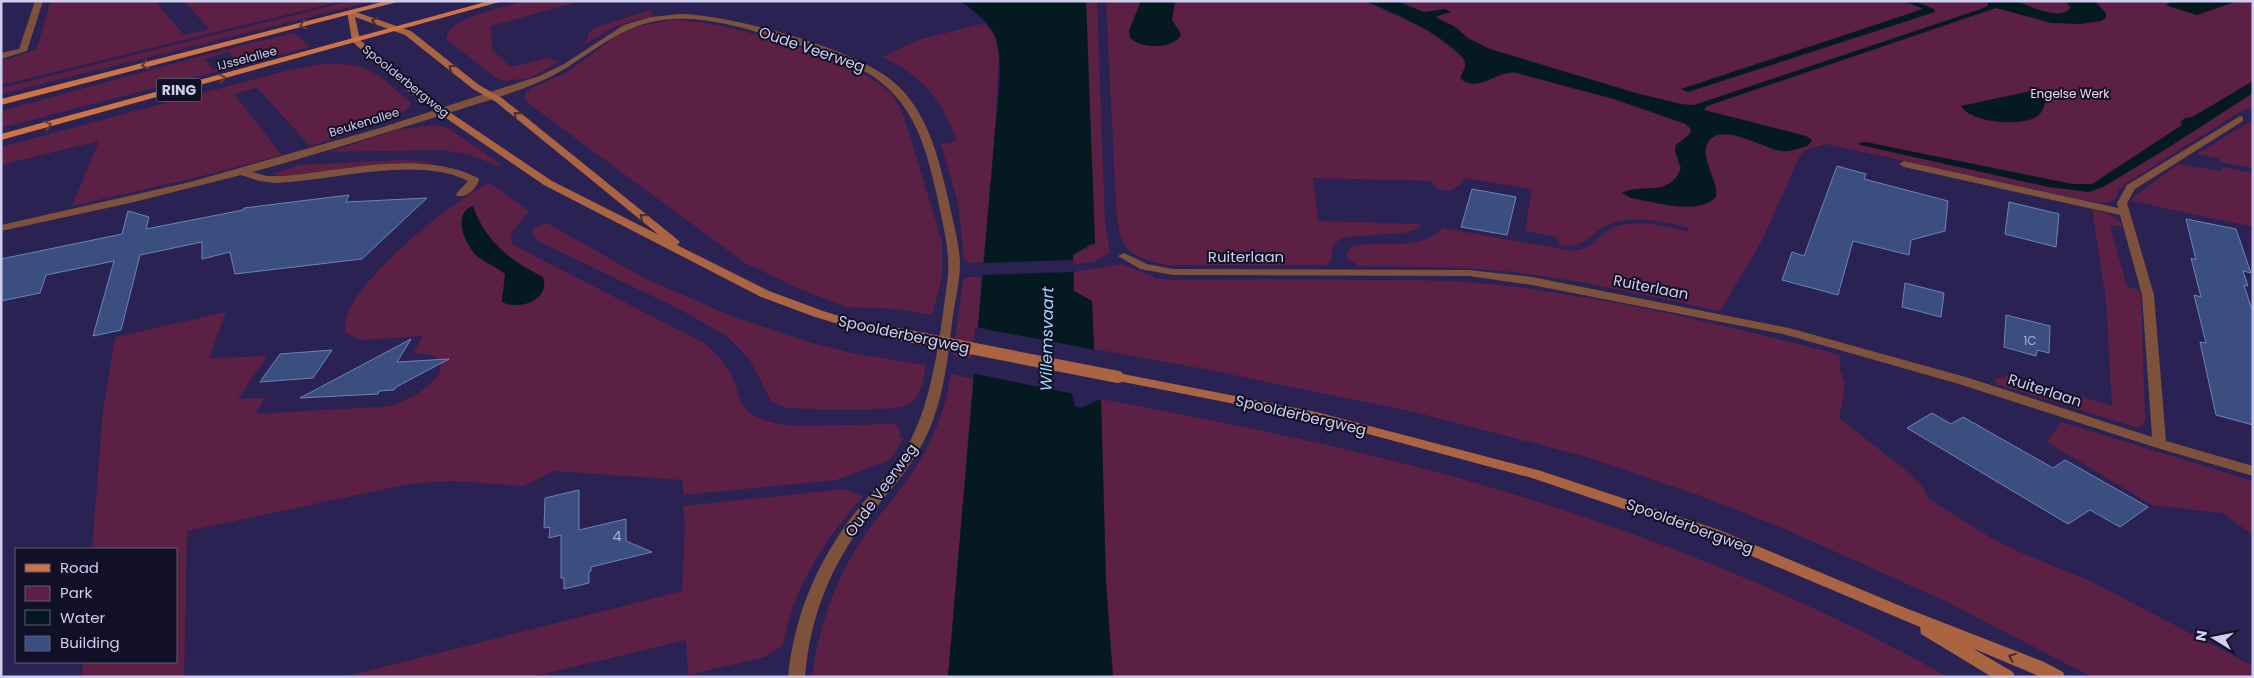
<svg xmlns="http://www.w3.org/2000/svg" width="2254" height="678" viewBox="0 0 2254 678" font-family="Poppins,sans-serif">
	<style>
		.green { fill: #5c2044; fill-rule: evenodd }
		.water { fill: #051921 }
		.pier { fill: #292253 }
		.building { fill: #3a4e80; stroke: #6d83ba }
		.lines { fill: none; stroke-linecap: round; stroke-linejoin: round }
		.street { fill: #7d513b; fill-rule: evenodd }
		.secondary { fill: #aa6441; fill-rule: evenodd }
		.primary { fill: #cd7344; fill-rule: evenodd }
		.secondary-bridge { stroke: #aa6441; stroke-width: 12 }
		.oneway { stroke: #472d2f }
		.oneway2 { stroke: #663d34 }
		.labels { text-anchor: middle; dominant-baseline: central; stroke-width: 4; stroke-linejoin: round; paint-order: stroke }
		.far-street-label { font-size: 12px; fill: #cfceee; stroke: #121026 }
		.far-park-label { font-size: 12px; fill: #f5d9e7; stroke: #121026 }
		.number-label { font-size: 12px; fill: #aaaed2 }
		.shield { fill: #121026; stroke: #9695b2; stroke-width: 1 }
		.shield-label { font-size: 14px; font-weight: bold; fill: #cfceee }
		.street-label { font-size: 15px; fill: #cfceee; stroke: #121026 }
		.near-number-label { font-size: 15px; fill: #aaaed2 }
		.water-label { font-size: 16px; font-style: italic; fill: #9edcf7; stroke: #121026 }
	</style>
	<rect width="100%" height="100%" fill="#292253"/>
	<!-- green -->
	<g class="green">
		<polygon points="51,1 155,1 184,35 209,29 186,3 180,1 342,1 1,85 1,61 36,50"/>
		<polygon points="351,1 374,1 1,94 1,88"/>
		<path d="M526 1H581L491 26 492 50 511 67 547 58 559 62 530 78 504 81 496 78 446 39C446 18 509 6 526 1Z"/>
		<polygon points="1086,1 1097,1 1105,224 1110,252 1094,262 1073,264 1073,255 1095,244"/>
		<path d="M1106 1H1141L1129 31 1130 38 1141 44 1179 31 1172 20 1175 1H1365L1429 31 1463 58 1466 65 1462 73 1487 81 1506 72 1517 73 1614 99 1686 124 1691 129 1687 137 1676 145V156L1681 168C1671 198 1639 183 1622 193L1717 189C1714 179 1708 167 1706 156 1700 113 1763 147 1778 150 1783 151 1788 151 1794 150L1494 60 1382 1H2253V85L2090 187H2064L1859 144 2049 187 2089 192 2103 187 2166 149 2253 93V109L2243 110 2125 184 2118 191 2116 199 2107 203 2094 202 1826 144 1805 150 1799 158 1761 242 1720 311C1648 296 1576 279 1503 271 1455 266 1407 267 1359 266L1348 259 1346 253 1352 246C1381 240 1420 252 1443 228L1573 251C1599 247 1595 236 1613 228 1636 217 1664 227 1688 231L1689 228C1667 222 1635 215 1612 223 1590 231 1586 250 1560 245L1556 237 1525 231 1532 189 1464 178 1461 184 1449 191 1437 189 1431 181 1313 178 1318 221 1420 224V228L1403 233 1345 237C1325 246 1337 253 1328 265H1167C1125 256 1119 247 1116 205Z"/>
		<polygon points="651,10 653,16 615,26 582,46 588,38 589,32 596,27"/>
		<path d="M670 20C717 18 855 58 888 91 895 98 900 107 904 117L942 241V278L932 315 896 309 847 307 802 290 745 263 525 101V94L531 88 566 73 618 35 636 27Z"/>
		<path d="M985 23 995 36 999 57 994 144 983 262 969 263 964 259 958 203 941 144 957 141C940 98 925 78 883 57L918 40Z"/>
		<path d="M294 33 310 47 1 128V111L227 49ZM229 52 237 63 213 70 205 59Z"/>
		<path d="M323 64C370 62 376 73 410 102V107L392 120 310 146 257 88 234 94 282 155 203 176 72 206 99 141 1 165V147L285 71Z"/>
		<polygon points="2253,120 2253,168 2220,162 2218,158 2197,154"/>
		<polygon points="436,125 448,128 502,165 499,166 470,155 443,150 329,152 400,129"/>
		<polygon points="401,160 438,162 282,176 272,174 299,165"/>
		<polygon points="2179,164 2221,171 2222,167 2253,173 2253,227 2132,201 2135,196"/>
		<path d="M490 183 529 211 512 232 511 242 515 246 704 343C717 354 729 367 735 383 738 391 738 399 743 406 754 420 777 424 793 426L895 424 900 431 899 437 904 438 890 460 836 480 684 495 682 480 553 471 523 486 452 481 409 484 187 531 184 677H81L83 662H176V549H92L103 411 115 337 226 312 209 358 267 356 238 399 265 398 255 414 392 406 416 395 429 385 439 375 441 361C434 353 423 354 413 353L423 336 361 340 346 333C332 295 457 196 490 183ZM473 206C485 242 510 261 543 277 550 300 523 306 506 304L502 297 506 282 505 274C483 257 472 258 462 228Z"/>
		<polygon points="2092,209 2107,213 2121,222 2122,227 2110,225 2127,287 2139,290 2141,296 2145,421 2139,428 1995,384 1996,378 2003,378 2008,375 2112,406 2106,300"/>
		<path d="M547 223 644 278 734 317 809 342 852 353 926 365C923 379 922 394 911 403 898 413 808 410 789 408 783 407 777 404 771 401L750 360 727 336 679 309 536 240 532 232 534 228Z"/>
		<path d="M1122 264 1156 278 1169 280C1232 279 1295 279 1359 280 1403 280 1447 279 1491 284 1609 297 1725 325 1840 355V368L1845 385 1839 418 1903 468 1922 485 1929 499 1986 535 2015 550 2090 581 2253 666V677H2092L1943 600 1780 527 1695 494 1587 457 1414 412 1204 369 1094 349 1092 301 1074 291 1073 272Z"/>
		<polygon points="968,277 981,277 976,359 953,356 963,280"/>
		<path d="M951 374 973 379 948 677H812C818 631 832 588 856 548 870 525 890 504 906 481 930 449 945 414 951 374Z"/>
		<path d="M1101 399C1228 423 1358 449 1483 485 1643 532 1802 595 1948 677H1113L1106 583Z"/>
		<polygon points="2061,422 2253,481 2253,535 2222,513 2152,505 2047,442"/>
		<path d="M844 489 863 496C824 541 794 586 783 645L765 657 688 675 686 640 531 677H343L682 591 685 524 683 506Z"/>
	</g>
	<!-- water -->
	<g class="water">
		<path d="M960 1H1086L1095 244H1090L1073 255 1074 291 1092 301 1094 349C1075 366 1067 381 1075 406L1080 408 1101 399 1106 583 1113 677H948L994 144C996 118 1005 59 995 36 989 22 973 10 960 1Z"/>
		<path d="M1141 1H1175L1172 20 1181 34 1179 38C1167 49 1143 49 1130 38L1129 31Z"/>
		<path d="M1365 1H1397L1424 12 1445 9 1451 12 1435 17 1454 26 1468 38 1490 49 1636 93 1681 104 1694 105 1975 11 1988 6V1C1997 1 2011 0 2019 2 2033 7 2059 21 2071 8L2065 1H2095L2106 13V18L2101 21 2080 24 2051 23 1996 8 1707 106 1704 110 1806 136 1812 140C1810 145 1806 147 1800 148 1794 150 1788 152 1781 151 1764 149 1717 118 1707 145 1701 161 1718 180 1716 197 1700 216 1653 202 1631 198L1622 193C1639 183 1671 198 1681 168L1675 151 1676 145 1690 134 1691 129 1686 124 1614 99 1517 73C1498 69 1477 95 1460 78L1465 68V61C1448 36 1393 12 1365 1Z"/>
		<polygon points="1904,1 1915,1 1934,9 1935,12 1688,92 1681,89 1923,9"/>
		<polygon points="2174,1 2238,1 2197,15 2165,5"/>
		<polygon points="2253,81 2253,93 2166,149 2103,187 2089,192 2049,187 1860,145 1858,143 1866,142 2072,184 2092,184 2182,125 2180,122 2185,118 2192,117"/>
		<path d="M2040 89 2047 93C2046 102 2044 112 2036 117 2020 127 1971 123 1961 106Z"/>
		<path d="M473 206C485 241 510 261 543 277 551 300 519 311 502 302L505 274C497 267 486 263 478 257 465 246 451 213 473 206Z"/>
	</g>
	<!-- pier -->
	<g class="pier">
		<polygon points="1074,260 1073,272 979,275 981,263"/>
		<polygon points="975,327 1096,350 1087,359 1073,383 1074,394 971,373"/>
	</g>
	<!-- building -->
	<g class="building">
		<polygon points="1837,166 1866,174 1864,179 1948,201 1945,231 1911,240 1909,255 1853,241 1838,295 1782,280 1792,252 1804,256"/>
		<polygon points="1472,189 1516,197 1507,235 1461,227"/>
		<polygon points="349,195 346,202 427,198 362,259 235,274 230,252 202,259 202,242 140,255 121,330 93,336 114,261 46,275 40,293 1,301 1,259 122,234 128,211 149,217 146,229 243,210 244,208"/>
		<polygon points="2009,202 2059,214 2056,247 2005,234"/>
		<polygon points="2186,219 2236,229 2251,273 2243,271 2248,286 2244,285 2253,313 2253,425 2216,415 2200,342 2206,343 2194,295 2201,297 2191,258 2196,260"/>
		<polygon points="1905,283 1944,293 1941,317 1902,307"/>
		<polygon points="2006,315 2050,326 2049,353 2037,350 2036,356 2004,347"/>
		<polygon points="411,339 397,362 449,359 396,387 394,390 379,391 378,394 300,398"/>
		<polygon points="332,350 313,378 260,382 280,354"/>
		<polygon points="1932,413 1951,424 1963,417 2053,468 2065,460 2148,507 2120,527 2090,510 2068,524 1907,428"/>
		<polygon points="579,490 579,530 626,519 626,541 652,552 591,567 591,571 589,572 589,583 564,589 564,578 561,578 561,535 549,538 550,527 544,528 545,498"/>
	</g>
	<g class="lines">
		<!-- street -->
		<g class="street">
			<polygon points="35,1 43,1 27,51 1,59 1,53 19,49"/>
			<path d="M681 14C732 15 858 49 896 84 929 114 939 160 949 202 953 222 959 242 960 262 960 280 956 297 953 315 948 354 945 394 929 430 915 464 889 491 866 520 830 566 810 618 805 677H788C794 616 817 562 854 514 872 491 894 470 908 445 934 399 941 327 948 275 950 248 942 222 937 196 914 84 878 68 773 37 734 25 693 13 652 22 609 31 579 66 539 82 504 97 466 107 430 119 371 137 312 156 252 172L267 176H284C344 171 422 149 478 178L479 180C476 189 467 198 457 196L456 194 468 181C417 155 332 181 275 183L259 181 241 175 130 203 1 231V225L190 182 380 128 539 76 564 64 624 25 651 17Z"/>
			<polygon points="2240,116 2243,117 2243,121 2135,189 2127,203 2154,295 2166,441 2253,466 2253,476 2154,447 1959,384 1783,334 1532,285 1469,276 1173,275 1140,269 1118,256 1124,253 1147,264 1173,269 1469,270 1532,277 1789,328 1969,378 2152,437 2142,295 2120,215 1904,167 1899,164 1904,161 2118,208 2117,203 2127,185"/>
		</g>
		<!-- secondary -->
		<g class="secondary">
			<path d="M347 11H353L411 31 479 85 502 98 678 240 680 242 677 245 769 291 823 311 871 326 902 331 904 334 898 338 865 332 815 317 761 297 544 185 418 99 377 65 352 41ZM355 17 405 35 473 89 496 102 659 235 552 181 424 95 360 40Z"/>
			<polygon points="1118,373 1316,412 1541,471 1719,530 1903,607 2044,662 2063,672 2065,677 2041,677 1972,648 2013,672 2015,677 1992,677 1921,634 1920,627 1709,538 1532,478 1316,420 1113,380 1111,377"/>
		</g>
		<!-- primary -->
		<g class="primary">
			<polygon points="386,1 401,1 1,105 1,99"/>
			<polygon points="489,1 503,1 1,140 1,134"/>
		</g>
		<!-- secondary-bridge -->
		<polyline class="secondary-bridge" points="898,334 1118,377"/>
	</g>
	<!-- one-way arrows -->
	<defs><path id="oneway-chevron" d="M-2-3.5L2.5 0L-2 3.5" fill="none" stroke-width="1.6" stroke-linecap="round" stroke-linejoin="round" transform="scale(1.25)"/></defs>
	<g class="oneway">
		<use href="#oneway-chevron" transform="translate(375 21) rotate(-163)"/>
		<use href="#oneway-chevron" transform="translate(452 68) rotate(-142)"/>
		<use href="#oneway-chevron" transform="translate(517 115) rotate(-139)"/>
		<use href="#oneway-chevron" transform="translate(643 217) rotate(-141)"/>
		<use href="#oneway-chevron" transform="translate(2012 657) rotate(-158)"/>
	</g>
	<g class="oneway2">
		<use href="#oneway-chevron" transform="translate(303 25) rotate(166)"/>
		<use href="#oneway-chevron" transform="translate(145 65) rotate(166)"/>
		<use href="#oneway-chevron" transform="translate(222 78) rotate(-15)"/>
		<use href="#oneway-chevron" transform="translate(48 125) rotate(-15)"/>
	</g>
	<g class="labels">
		<!-- far-street labels -->
		<g class="far-street-label">
			<text transform="translate(247 58) rotate(-15)">IJsselallee</text>
			<text transform="translate(406 81) rotate(39)">Spoolderbergweg</text>
			<text transform="translate(364 122) rotate(-17)">Beukenallee</text>
		</g>
		<!-- far-park labels -->
		<g class="far-park-label">
			<text x="2070" y="93">Engelse Werk</text>
		</g>
		<!-- number labels -->
		<g class="number-label">
			<text x="2030" y="340">1C</text>
		</g>
		<!-- shield labels -->
		<rect class="shield" x="156.5" y="78.5" width="45" height="23" rx="4"/>
		<g class="shield-label">
			<text x="179" y="90">RING</text>
		</g>
		<!-- street labels -->
		<g class="street-label">
			<text transform="translate(812 49) rotate(19)">Oude Veerweg</text>
			<text x="1246" y="256">Ruiterlaan</text>
			<text transform="translate(1651 287) rotate(11)">Ruiterlaan</text>
			<text transform="translate(904 334) rotate(12)">Spoolderbergweg</text>
			<text transform="translate(2045 390) rotate(18)">Ruiterlaan</text>
			<text transform="translate(1301 415) rotate(13)">Spoolderbergweg</text>
			<text transform="translate(881 490) rotate(-54)">Oude Veerweg</text>
			<text transform="translate(1690 526) rotate(20)">Spoolderbergweg</text>
		</g>
		<!-- near-number labels -->
		<g class="near-number-label">
			<text x="617" y="535">4</text>
		</g>
		<!-- water labels -->
		<g class="water-label">
			<text transform="translate(1047 339) rotate(-89)">Willemsvaart</text>
		</g>
	</g>
	<!-- border -->
	<rect width="2254" height="678" fill="none" stroke="#cfceee" stroke-width="5"/>
	<!-- legend -->
	<rect x="15" y="548" width="162" height="115" fill="#121026" stroke="#5e5c76"/>
	<rect x="25" y="564" width="25" height="8" fill="#cd7344" stroke="#5e5c76"/>
	<text x="60" y="573" font-size="15" fill="#cfceee">Road</text>
	<rect x="25" y="586" width="25" height="15" fill="#5c2044" stroke="#5e5c76"/>
	<text x="60" y="598" font-size="15" fill="#cfceee">Park</text>
	<rect x="25" y="610" width="25" height="15" fill="#051921" stroke="#5e5c76"/>
	<text x="60" y="623" font-size="15" fill="#cfceee">Water</text>
	<rect x="25" y="636" width="25" height="15" fill="#3a4e80" stroke="#5e5c76"/>
	<text x="60" y="648" font-size="15" fill="#cfceee">Building</text>
	<!-- north arrow -->
	<g transform="translate(2214 638) rotate(280)" stroke="#121026" stroke-width="4" paint-order="stroke">
	<path d="M0-4L9 19L0 12L-9 19Z" fill="#cfceee"/>
	<text y="-8" font-size="14" font-weight="bold" text-anchor="middle" fill="#cfceee">N</text>
	</g>
</svg>
